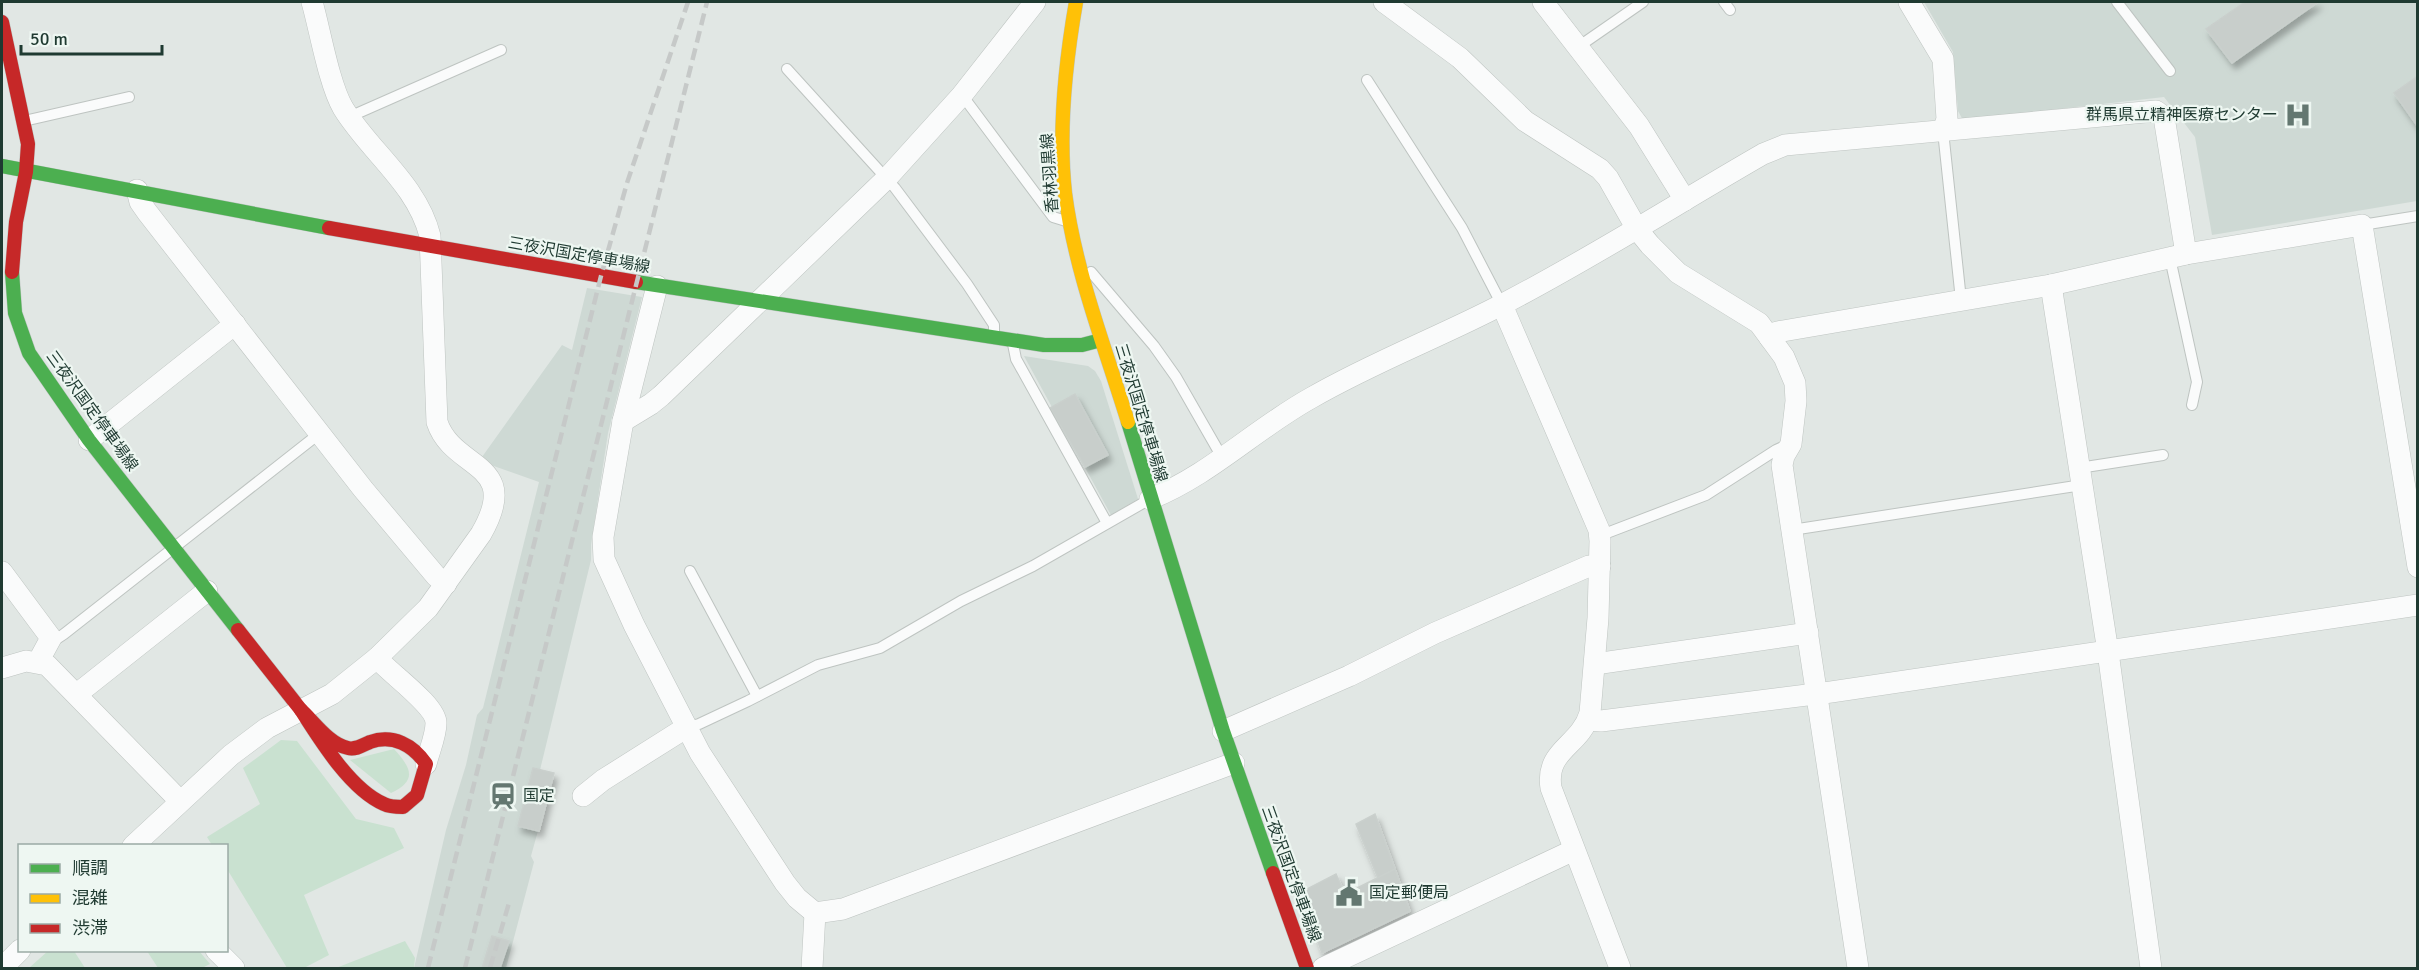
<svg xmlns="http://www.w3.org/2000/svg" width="2419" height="970" viewBox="0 0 2419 970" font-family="Signika,'Noto Sans JP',sans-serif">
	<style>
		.built { fill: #ced9d4 }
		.green { fill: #c9e1d0 }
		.building { fill: #c8cecb; stroke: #cad0cd; stroke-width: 1.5; filter: url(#shadow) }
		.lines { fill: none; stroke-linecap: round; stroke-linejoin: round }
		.lane-casing { stroke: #bec4c1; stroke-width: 12 }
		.street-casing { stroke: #bec4c1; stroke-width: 22 }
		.fast-casing { stroke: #bdc5c1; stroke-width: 15 }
		.slow-casing { stroke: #bdc5c1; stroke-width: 15 }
		.jam-casing { stroke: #bdc5c1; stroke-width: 15 }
		.lane { stroke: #fafbfb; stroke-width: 10 }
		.street { stroke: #fafbfb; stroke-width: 21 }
		.fast { stroke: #4caf50; stroke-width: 14 }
		.slow { stroke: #ffc107; stroke-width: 14 }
		.jam { stroke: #c62828; stroke-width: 14 }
		.rail { stroke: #c6c9c8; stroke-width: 4.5; stroke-dasharray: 12 6; stroke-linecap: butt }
		.labels { text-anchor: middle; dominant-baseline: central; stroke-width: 4.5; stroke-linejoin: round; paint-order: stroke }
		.poi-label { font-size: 16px; fill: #1f3a31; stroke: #eef7f2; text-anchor: start }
		.street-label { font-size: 16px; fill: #1f3a31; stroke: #eef7f2 }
	</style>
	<defs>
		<filter id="shadow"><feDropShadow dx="3.5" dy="6" stdDeviation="3" flood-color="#0004"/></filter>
	</defs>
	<rect width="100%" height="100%" fill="#e1e7e4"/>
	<!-- built -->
	<g class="built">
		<polygon points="1924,2 2417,2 2417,201 2212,235 2195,137 2164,97 1963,120 1958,111 1953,52"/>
		<polygon points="587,288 642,297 608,433 591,545 591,560 540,770 554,773 531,856 534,862 506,968 414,968 446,830 466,765 477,715 483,708 539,482 491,465 482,457 562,345 572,350"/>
		<polygon points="1024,356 1088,366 1095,371 1101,381 1138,499 1111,515"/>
	</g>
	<!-- green -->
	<g class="green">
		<polygon points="281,740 297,741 356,819 394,828 404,848 304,895 329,955 304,968 287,968 227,869 226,846 212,845 207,837 260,804 243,768"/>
		<path d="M394 749C411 768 418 780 391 793L350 760Z"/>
		<polygon points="405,941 415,958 414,968 336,968"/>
		<polygon points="48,951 74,951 85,968 29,968"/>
		<polygon points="147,951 199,951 210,964 202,968 158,968"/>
	</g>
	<!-- building -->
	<g class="building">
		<polygon points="2245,2 2318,2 2232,63 2206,29"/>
		<polygon points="2418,76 2418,127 2394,93"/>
		<polygon points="1075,394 1108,455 1085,467 1050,408"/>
		<polygon points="533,768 554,773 539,831 518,826"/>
		<polygon points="1375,814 1395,869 1378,878 1356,824"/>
		<polygon points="1395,869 1410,911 1322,953 1301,892 1336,874 1345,894"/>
		<polygon points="492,936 509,941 500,968 482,968"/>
	</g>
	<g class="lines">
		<defs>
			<g id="lane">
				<polyline points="1724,2 1730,10"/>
				<polyline points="2117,2 2170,71"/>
				<polyline points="1578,47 1643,2"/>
				<polyline points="787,69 895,188 967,284 994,325 994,335"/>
				<polyline points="1367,80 1462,228 1502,305"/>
				<polyline points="962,95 1053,217 1066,221"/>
				<polyline points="349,117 501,50"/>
				<polyline points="24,121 129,97"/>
				<polyline points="1943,131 1961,300"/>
				<polyline points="2362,225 2418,216"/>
				<polyline points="2170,258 2197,382 2192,405"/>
				<polyline points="1091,272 1154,346 1176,377 1223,459"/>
				<polyline points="1013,344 1016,359 1107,523"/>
				<polyline points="2079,468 2163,455"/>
				<polyline points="1792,530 2082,485"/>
				<polyline points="1599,536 1706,495 1776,450 1787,445"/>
				<polyline points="690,571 757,696"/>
				<polyline points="51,638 58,638 64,634 320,433"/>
				<polyline points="687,727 699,724 748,701 818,665 880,648 961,601 1033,566 1150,499"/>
			</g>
			<g id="street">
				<polyline points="1384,2 1460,58 1525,121 1600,169 1608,178 1637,229 1650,245 1678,273 1759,323 1784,357 1795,383 1796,401 1791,444 1784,456 1782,465 1858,968"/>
				<polyline points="1543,2 1639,126 1685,200"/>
				<polyline points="1909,2 1943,59 1947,119 1943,131"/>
				<polyline points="137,190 140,202 147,212 363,489 436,576 446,584"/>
				<polyline points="2051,285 2108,652 2151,968"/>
				<polyline points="657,286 623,421 603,537 604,559 634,625 700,753 785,883 797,898 815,913 843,909 1234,763"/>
				<path d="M1502 305 1599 530 1600 541 1598 618 1590 713C1580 747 1545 749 1551 788L1620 968"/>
				<polyline points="1770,338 1777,332 2051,285 2186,254 2362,225 2418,567"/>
				<polyline points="623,421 651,404 661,396 887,178 962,95 1035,2"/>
				<polyline points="89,440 235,324"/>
				<path d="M1150 499C1210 475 1255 429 1311 398 1373 362 1440 337 1503 304 1592 258 1676 204 1763 154L1785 145 2156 111 2164 117 2186 254"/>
				<polyline points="2,572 51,638 38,662"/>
				<path d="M377 658C389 673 436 705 436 723 436 736 429 751 426 764"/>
				<polyline points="1595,664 1808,633"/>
				<polyline points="2,668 26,661 47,665 180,801"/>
				<polyline points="77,694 207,591"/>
				<polyline points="1588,720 1601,721 1831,692 2418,605"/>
				<polyline points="1223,731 1349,676 1435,633 1589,566 1600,566"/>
				<polyline points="583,796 603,780 687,727"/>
				<path d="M133 846 231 755 267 728 332 694 377 658 428 608 481 534C523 461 453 471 437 422L430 236C417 184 370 152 343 108 329 84 320 30 312 2"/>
				<polyline points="216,950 234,968"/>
				<polyline points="2,968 20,950"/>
				<polyline points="812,968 815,913"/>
				<polyline points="1323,968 1574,850"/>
			</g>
			<g id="fast">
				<polyline points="2,166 329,228"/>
				<polyline points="12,272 15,313 29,353 89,440 238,630"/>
				<polyline points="636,282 1044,345 1082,345 1101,340"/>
				<polyline points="1128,422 1223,731 1273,873"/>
			</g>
			<path id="slow" d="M1076 2C1065 65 1058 130 1065 193 1075 271 1105 347 1128 422"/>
			<g id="jam">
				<polyline points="2,22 28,144 26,172 16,222 12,272"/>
				<polyline points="329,228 636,282"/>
				<polyline points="238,630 301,710"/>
				<path d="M301 710C314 722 329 744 348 748 356 750 363 745 370 742 393 734 413 745 426 764L417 795 403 807C397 807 390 807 384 804 351 790 320 740 301 710Z"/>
				<polyline points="1273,873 1307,968"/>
			</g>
		</defs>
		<!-- lane casing -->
		<use href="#lane" class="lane-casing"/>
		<!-- street casing -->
		<use href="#street" class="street-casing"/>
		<!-- fast casing -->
		<use href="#fast" class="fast-casing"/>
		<!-- slow casing -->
		<use href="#slow" class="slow-casing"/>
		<!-- jam casing -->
		<use href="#jam" class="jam-casing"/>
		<!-- lane -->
		<use href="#lane" class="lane"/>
		<!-- street -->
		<use href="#street" class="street"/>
		<!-- fast -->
		<use href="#fast" class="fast"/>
		<!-- slow -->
		<use href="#slow" class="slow"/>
		<!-- jam -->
		<use href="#jam" class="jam"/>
		<!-- rail -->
		<g class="rail">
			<polyline points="428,968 601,276 627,183 688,2"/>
			<polyline points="465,968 707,2"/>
			<polyline points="490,968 509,903"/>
		</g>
	</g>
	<!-- icons -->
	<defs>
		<symbol id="hospital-bare" viewBox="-9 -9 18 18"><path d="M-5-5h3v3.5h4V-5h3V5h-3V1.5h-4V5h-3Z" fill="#637770" stroke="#eef7f2" stroke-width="2.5" paint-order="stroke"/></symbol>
		<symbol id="station-bare" viewBox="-9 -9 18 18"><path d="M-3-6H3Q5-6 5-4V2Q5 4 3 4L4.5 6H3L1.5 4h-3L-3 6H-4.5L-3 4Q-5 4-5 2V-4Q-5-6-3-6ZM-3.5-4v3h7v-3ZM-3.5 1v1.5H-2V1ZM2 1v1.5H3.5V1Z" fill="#637770" stroke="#eef7f2" stroke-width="2.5" paint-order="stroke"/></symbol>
		<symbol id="civic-bare" viewBox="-9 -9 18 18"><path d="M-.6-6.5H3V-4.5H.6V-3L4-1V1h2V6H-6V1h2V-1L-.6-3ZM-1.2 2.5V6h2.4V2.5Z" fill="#637770" stroke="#eef7f2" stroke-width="2.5" paint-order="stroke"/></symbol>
	</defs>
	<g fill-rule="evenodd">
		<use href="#hospital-bare" x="2279" y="96" width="38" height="38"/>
		<use href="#station-bare" x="484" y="777" width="38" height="38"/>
		<use href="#civic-bare" x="1330" y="874" width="38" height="38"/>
	</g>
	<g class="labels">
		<!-- poi labels -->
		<g class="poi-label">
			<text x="2278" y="115" text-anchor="end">群馬県立精神医療センター</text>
			<text x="523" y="796">国定</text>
			<text x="1369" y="893">国定郵便局</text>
		</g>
		<!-- street labels -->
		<g class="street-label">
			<text transform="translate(1050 173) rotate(-94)">香林羽黒線</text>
			<text transform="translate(579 255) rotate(10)">三夜沢国定停車場線</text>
			<text transform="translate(92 411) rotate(54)">三夜沢国定停車場線</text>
			<text transform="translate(1141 413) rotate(73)">三夜沢国定停車場線</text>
			<text transform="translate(1291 874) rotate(70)">三夜沢国定停車場線</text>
		</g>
	</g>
	<!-- border -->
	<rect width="2419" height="970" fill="none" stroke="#1f3a31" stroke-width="6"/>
	<!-- legend -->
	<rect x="18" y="844" width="210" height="108" fill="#eef7f2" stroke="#9baba5" stroke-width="1.5"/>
	<rect x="30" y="864" width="30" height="9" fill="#4caf50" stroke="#9baba5" stroke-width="1.5"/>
	<text x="72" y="874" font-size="18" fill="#1f3a31">順調</text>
	<rect x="30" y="894" width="30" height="9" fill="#ffc107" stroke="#9baba5" stroke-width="1.5"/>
	<text x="72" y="904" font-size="18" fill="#1f3a31">混雑</text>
	<rect x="30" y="924" width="30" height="9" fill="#c62828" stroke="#9baba5" stroke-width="1.5"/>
	<text x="72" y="934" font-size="18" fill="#1f3a31">渋滞</text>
	<!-- scale -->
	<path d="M21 45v9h141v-9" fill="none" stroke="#1f3a31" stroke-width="3"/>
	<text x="30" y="45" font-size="18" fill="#1f3a31" stroke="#eef7f2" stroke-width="4.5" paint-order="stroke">50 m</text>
</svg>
